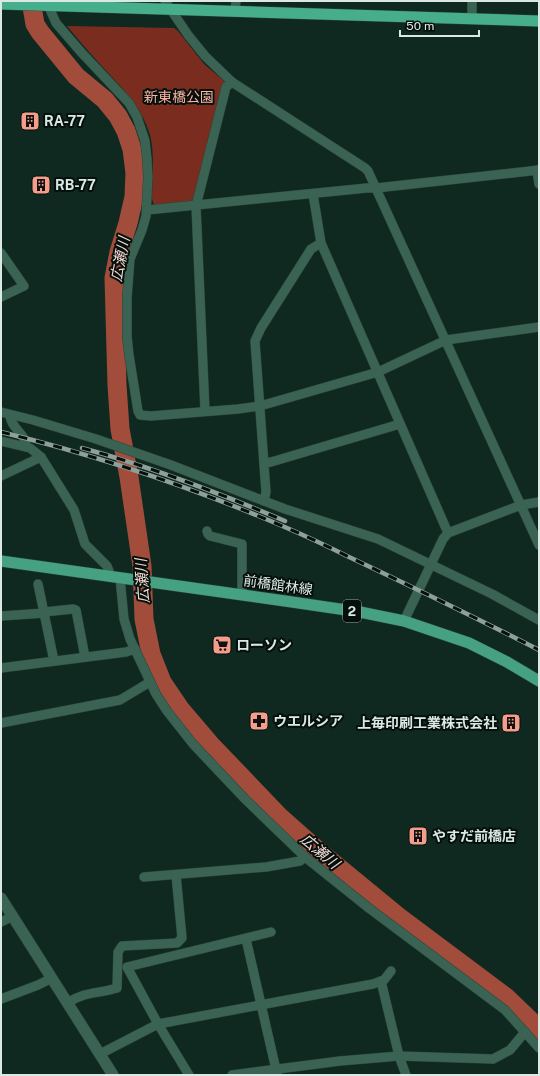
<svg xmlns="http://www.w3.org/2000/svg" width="540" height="1076" viewBox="0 0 540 1076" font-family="'Public Sans','Noto Sans JP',sans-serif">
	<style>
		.green { fill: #7a2d1e }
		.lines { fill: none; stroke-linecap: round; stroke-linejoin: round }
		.river { stroke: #a24d3c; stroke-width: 19 }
		.minor-casing { stroke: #2b443b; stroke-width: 10 }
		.tertiary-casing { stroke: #2b443b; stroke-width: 12 }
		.primary-casing { stroke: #2b443b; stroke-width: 12 }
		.trunk-casing { stroke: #2b443b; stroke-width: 12 }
		.minor { stroke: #3a6353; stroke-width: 9 }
		.tertiary { stroke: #3a6353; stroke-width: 11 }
		.primary { stroke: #46a182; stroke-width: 11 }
		.trunk { stroke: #47ae8c; stroke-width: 11 }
		.rail-casing { stroke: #8da099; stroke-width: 4.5 }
		.rail { stroke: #050f0b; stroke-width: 3; stroke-dasharray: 9; stroke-linecap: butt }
		.labels { text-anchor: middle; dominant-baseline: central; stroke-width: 4; stroke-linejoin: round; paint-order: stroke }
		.shield { fill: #050f0b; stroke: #9aa8a2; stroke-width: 1 }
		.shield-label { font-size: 13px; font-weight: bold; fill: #dae9e3 }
		.park-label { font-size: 14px; fill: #fab2a2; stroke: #050f0b }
		.poi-label { font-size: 14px; font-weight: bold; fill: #dae9e3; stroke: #050f0b; text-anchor: start }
		.street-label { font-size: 14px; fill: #dae9e3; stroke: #050f0b }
		.water-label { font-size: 15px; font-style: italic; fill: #f4dad5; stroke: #050f0b }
	</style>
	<rect width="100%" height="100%" fill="#0f2920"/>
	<!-- green -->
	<path class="green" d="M67 26 174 28 177 30 204 64 224 81V86L196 199 190 204 154 205 152 199C152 179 155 153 150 135 142 106 118 84 99 63 88 51 77 38 67 26Z"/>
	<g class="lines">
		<!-- river -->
		<polyline class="river" points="31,1 35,24 40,32 76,76 105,100 118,116 126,131 132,149 135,173 134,197 128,223 119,252 114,278 117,385 120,429 129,477 142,566 144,619 151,654 162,682 181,710 210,744 279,816 315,848 399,917 506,997 531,1021 539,1031"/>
		<defs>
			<g id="minor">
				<polyline points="165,1 188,35 205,56 232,82 365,168 368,171 539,545"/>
				<polyline points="472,1 472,18"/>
				<polyline points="48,5 56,23 81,52 129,103 137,117 145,141 147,159 148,177 146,216 142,230 130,259 127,298 127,336 129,355 138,411 140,415 151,416 238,409 260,406 378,372 446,340 539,327"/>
				<polyline points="235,11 236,1"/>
				<polyline points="537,170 539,184"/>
				<polyline points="313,194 321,243 448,533"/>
				<polyline points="147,210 367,188 376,188 539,170"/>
				<polyline points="1,253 24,286 1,297"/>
				<polyline points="205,411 196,206 226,87 232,82"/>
				<polyline points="1,412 33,420 96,439 171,465 285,509 378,539 492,594 539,620"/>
				<path d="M10 415C10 428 27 434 26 447"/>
				<polyline points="1,441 30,448 41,457 74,510 85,544 107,566 109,571 109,577"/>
				<polyline points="264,463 271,462 400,424"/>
				<polyline points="1,476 41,457"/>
				<polyline points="264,501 266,492 255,341 261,328 311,249 321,243"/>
				<polyline points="207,531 208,534 210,536 242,544 242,595"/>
				<polyline points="120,578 124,619 130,639 156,694 167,711 193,744 245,799 305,857 370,909 505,1010 539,1048"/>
				<polyline points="38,584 54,661"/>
				<polyline points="44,612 73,609 76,610 85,657"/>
				<polyline points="1,616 45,613"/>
				<polyline points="404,621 443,539 448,533 521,505 539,502"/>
				<polyline points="1,668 126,652 135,649"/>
				<polyline points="1,723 120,700 150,682"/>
				<polyline points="144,877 266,867 300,861 305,857"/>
				<polyline points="1,922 13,916"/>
				<polyline points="246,939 277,1074"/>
				<polyline points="381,981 399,1056 406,1075"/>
				<polyline points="1,999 38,985 52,978"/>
				<path d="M67 1003C86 991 98 994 117 988L118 952 122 946 177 943 182 938 176 875"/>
				<polyline points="100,1054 158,1024 373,984 384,980 391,971"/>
				<polyline points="189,1075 158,1024 127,967 271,932"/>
				<polyline points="232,1075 340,1061 399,1056 493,1059 510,1050 525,1032"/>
			</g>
			<polyline id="tertiary" points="1,898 113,1075"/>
			<polyline id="primary" points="1,561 285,601 360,612 404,621 469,643 507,662 539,681"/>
			<polyline id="trunk" points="1,4 539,21"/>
		</defs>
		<!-- minor casing -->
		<use href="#minor" class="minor-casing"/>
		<!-- tertiary casing -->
		<use href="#tertiary" class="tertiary-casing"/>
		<!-- primary casing -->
		<use href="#primary" class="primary-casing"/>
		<!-- trunk casing -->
		<use href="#trunk" class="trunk-casing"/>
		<!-- minor -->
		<use href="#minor" class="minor"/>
		<!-- tertiary -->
		<use href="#tertiary" class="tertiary"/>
		<!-- primary -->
		<use href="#primary" class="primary"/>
		<!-- trunk -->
		<use href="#trunk" class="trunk"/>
		<defs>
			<g id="rail">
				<path d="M1 432C99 456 194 488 287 528 308 537 329 547 349 557 413 587 476 618 539 650"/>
				<path d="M82 448C152 467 219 493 285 521"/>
			</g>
		</defs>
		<!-- rail casing -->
		<use href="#rail" class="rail-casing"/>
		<!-- rail -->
		<use href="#rail" class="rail"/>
	</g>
	<!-- icons -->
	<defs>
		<symbol id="building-square" viewBox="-11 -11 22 22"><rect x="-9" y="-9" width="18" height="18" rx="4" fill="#f49d8b" stroke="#050f0b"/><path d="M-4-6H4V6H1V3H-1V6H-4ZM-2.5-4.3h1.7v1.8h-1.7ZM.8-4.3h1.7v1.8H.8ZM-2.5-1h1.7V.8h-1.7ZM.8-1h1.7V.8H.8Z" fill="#111"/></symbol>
		<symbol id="supermarket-square" viewBox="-11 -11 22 22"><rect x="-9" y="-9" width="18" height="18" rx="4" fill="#f49d8b" stroke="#050f0b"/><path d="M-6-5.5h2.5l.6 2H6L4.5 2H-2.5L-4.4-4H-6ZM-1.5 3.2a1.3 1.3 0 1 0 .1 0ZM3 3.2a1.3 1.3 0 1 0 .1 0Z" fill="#111"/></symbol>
		<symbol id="pharmacy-square" viewBox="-11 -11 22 22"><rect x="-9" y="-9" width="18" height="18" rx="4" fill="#f49d8b" stroke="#050f0b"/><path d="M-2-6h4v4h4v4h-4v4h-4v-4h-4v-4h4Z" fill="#111"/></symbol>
	</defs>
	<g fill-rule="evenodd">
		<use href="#building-square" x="19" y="110" width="22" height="22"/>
		<use href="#building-square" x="30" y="174" width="22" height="22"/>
		<use href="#supermarket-square" x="211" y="634" width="22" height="22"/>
		<use href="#pharmacy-square" x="248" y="710" width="22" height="22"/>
		<use href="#building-square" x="500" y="712" width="22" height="22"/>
		<use href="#building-square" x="407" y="825" width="22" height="22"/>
	</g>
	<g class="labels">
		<!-- shield labels -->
		<rect class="shield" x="343" y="600" width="18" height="22" rx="3"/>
		<g class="shield-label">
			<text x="352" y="611">2</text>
		</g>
		<!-- park labels -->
		<g class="park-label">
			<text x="179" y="97">新東橋公園</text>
		</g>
		<!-- poi labels -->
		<g class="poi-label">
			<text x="44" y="121">RA-77</text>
			<text x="55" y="185">RB-77</text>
			<text x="236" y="645">ローソン</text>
			<text x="273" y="721">ウエルシア</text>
			<text x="497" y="723" text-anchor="end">上毎印刷工業株式会社</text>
			<text x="432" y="836">やすだ前橋店</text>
		</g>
		<!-- street labels -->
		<g class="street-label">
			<text transform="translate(278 585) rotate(8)">前橋館林線</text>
		</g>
		<!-- water labels -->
		<g class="water-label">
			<text transform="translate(120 259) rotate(-79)">広瀬川</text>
			<text transform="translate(142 581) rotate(-94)">広瀬川</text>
			<text transform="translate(320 851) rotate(40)">広瀬川</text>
		</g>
	</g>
	<!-- border -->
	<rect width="540" height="1076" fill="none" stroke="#dae9e3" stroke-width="4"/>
	<!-- scale -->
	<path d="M400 30v6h79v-6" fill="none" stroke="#dae9e3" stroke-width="2"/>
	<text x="406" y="30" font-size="12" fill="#dae9e3" stroke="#050f0b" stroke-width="3" paint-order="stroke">50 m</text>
</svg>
